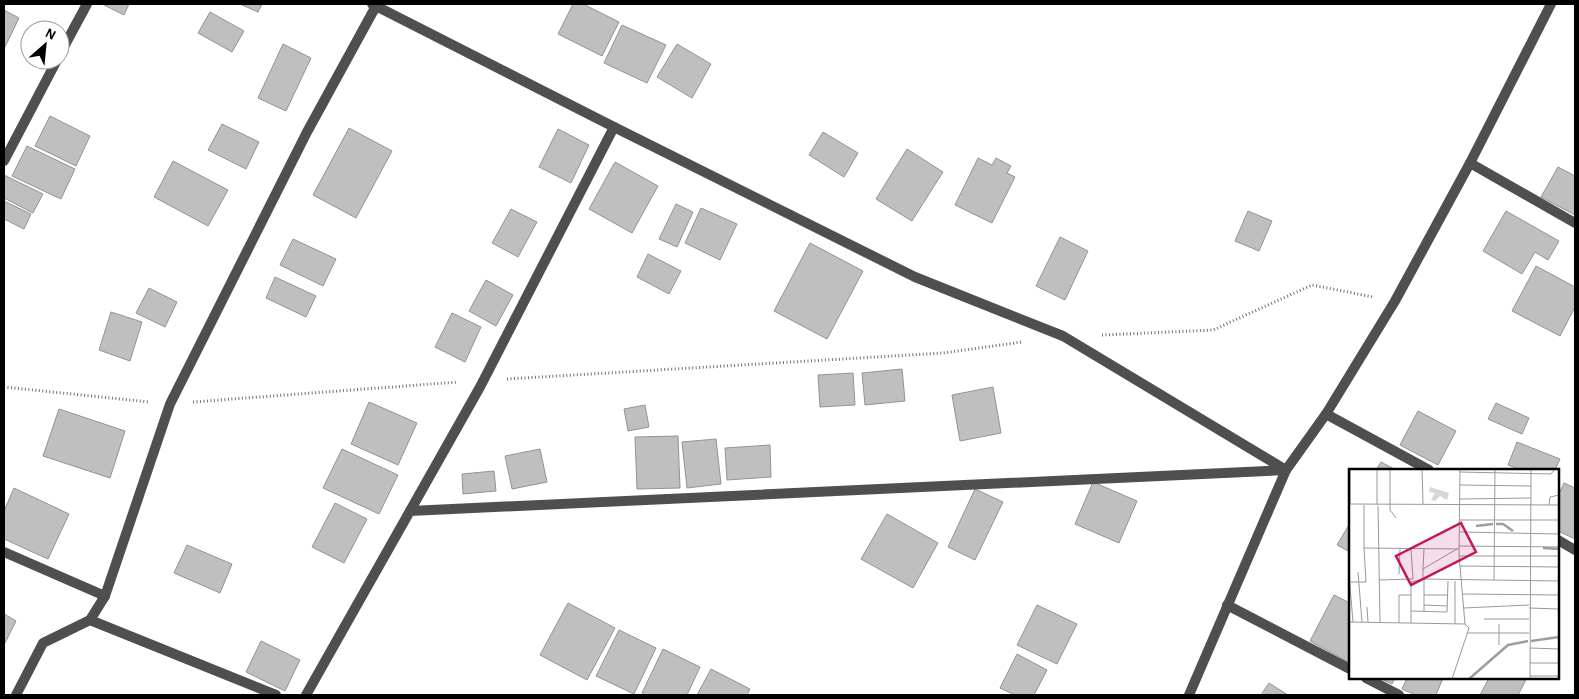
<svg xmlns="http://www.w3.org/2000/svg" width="1579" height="699" viewBox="0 0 1579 699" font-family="'Alegreya Sans',sans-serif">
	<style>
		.building { fill: #bfbfbf; stroke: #939393 }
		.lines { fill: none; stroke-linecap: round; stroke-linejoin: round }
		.path { stroke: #717171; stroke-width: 3; stroke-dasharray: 1 2.5; stroke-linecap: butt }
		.street { stroke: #4f4f4f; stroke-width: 10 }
		.inset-river { fill: none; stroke: #9d9d9d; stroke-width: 2.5 }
		.inset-road { fill: none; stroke: #999; stroke-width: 1 }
		.view { fill: #c2185b; fill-opacity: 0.15; stroke: #c2185b; stroke-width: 2.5 }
		.inset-edge { fill: none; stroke: #000; stroke-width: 2.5 }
	</style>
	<rect width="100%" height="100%" fill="#fff"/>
	<!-- building -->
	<g class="building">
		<polygon points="102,4 129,4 124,15"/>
		<polygon points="240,4 262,4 258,12"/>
		<polygon points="573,4 583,4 619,22 602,56 558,34"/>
		<polygon points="4,10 19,18 4,49"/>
		<polygon points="210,12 244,31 232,52 198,33"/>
		<polygon points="622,25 666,45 647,83 604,63"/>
		<polygon points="283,44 311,58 286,111 258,98"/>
		<polygon points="677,44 711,64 692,98 657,77"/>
		<polygon points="50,116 90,136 76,166 35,146"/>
		<polygon points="222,124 259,142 246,169 208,150"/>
		<polygon points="349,128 392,151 356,218 313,195"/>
		<polygon points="558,129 589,145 571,183 539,167"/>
		<polygon points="823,132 858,153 844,177 809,155"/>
		<polygon points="27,146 75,169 61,199 12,176"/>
		<polygon points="907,149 943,172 912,221 876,199"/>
		<polygon points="978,158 992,165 996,158 1011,166 1007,173 1015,177 992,223 955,205"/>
		<polygon points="173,161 228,190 208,226 154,197"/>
		<polygon points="615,162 658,186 632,233 589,209"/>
		<polygon points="1558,167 1575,176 1575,215 1541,197"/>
		<polygon points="4,175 43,194 33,213 4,198"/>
		<polygon points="4,201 31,214 24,229 4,219"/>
		<polygon points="676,204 693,212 677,247 659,239"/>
		<polygon points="701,208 737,224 720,260 685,243"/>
		<polygon points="511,209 537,222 518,257 492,243"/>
		<polygon points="1248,211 1272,221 1259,251 1235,241"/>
		<polygon points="1506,211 1559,241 1548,260 1535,252 1522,274 1483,251"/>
		<polygon points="1060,237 1088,251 1065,300 1036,286"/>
		<polygon points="293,239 336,259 323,286 280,265"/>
		<polygon points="810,243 863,271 827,339 774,311"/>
		<polygon points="648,254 681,271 669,294 637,277"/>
		<polygon points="1536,266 1575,287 1575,307 1560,336 1512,311"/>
		<polygon points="275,277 316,296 306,317 266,298"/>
		<polygon points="486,280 513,295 496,326 469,311"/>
		<polygon points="149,288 177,302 165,327 136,313"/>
		<polygon points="111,312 142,322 130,361 99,350"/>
		<polygon points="452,313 481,327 465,362 435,347"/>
		<polygon points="902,369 905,401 865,405 862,373"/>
		<polygon points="853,373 855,405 820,407 818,375"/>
		<polygon points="993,387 1001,433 960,441 952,395"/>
		<polygon points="369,402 417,423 398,465 351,444"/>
		<polygon points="1496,403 1529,418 1522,434 1488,419"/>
		<polygon points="645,405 649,427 628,431 624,409"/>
		<polygon points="59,409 125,431 110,478 43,456"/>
		<polygon points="1418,411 1456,431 1438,465 1400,445"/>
		<polygon points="678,436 680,488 637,489 635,437"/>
		<polygon points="716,439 721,484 687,488 682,442"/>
		<polygon points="1517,442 1560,459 1555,470 1522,470 1508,465"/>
		<polygon points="770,445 771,477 727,480 725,448"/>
		<polygon points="342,449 398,475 379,514 323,488"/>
		<polygon points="540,449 547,482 512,489 505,456"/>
		<polygon points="1381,462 1396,470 1376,470"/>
		<polygon points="494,471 496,491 463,494 462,474"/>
		<polygon points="1093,482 1137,501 1119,543 1075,524"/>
		<polygon points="1564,483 1575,488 1575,539 1558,531 1558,496"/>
		<polygon points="14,488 69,514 48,559 4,539 4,511"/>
		<polygon points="975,489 1003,502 975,560 948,547"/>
		<polygon points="335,503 367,519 344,563 312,547"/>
		<polygon points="887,514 938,543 913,588 861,559"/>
		<polygon points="1350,523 1350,552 1337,545"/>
		<polygon points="187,545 232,564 220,593 174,573"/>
		<polygon points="1334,595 1350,603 1350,663 1310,641"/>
		<polygon points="568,603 615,628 587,680 540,655"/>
		<polygon points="1037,605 1077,624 1057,664 1017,645"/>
		<polygon points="4,614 16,621 4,645"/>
		<polygon points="619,630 656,648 634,694 596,676"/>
		<polygon points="261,641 300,660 285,691 246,672"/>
		<polygon points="663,649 700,667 687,695 647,695 642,693"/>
		<polygon points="1017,654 1047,670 1034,695 1015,695 1000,688"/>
		<polygon points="711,669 750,689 747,695 697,695"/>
		<polygon points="1379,678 1395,678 1392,684"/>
		<polygon points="1407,678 1443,678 1436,695 1416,695 1402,689"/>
		<polygon points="1489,678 1527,678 1518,695 1480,695"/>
		<polygon points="1269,683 1288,695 1261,695"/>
	</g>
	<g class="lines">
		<!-- path -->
		<g class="path">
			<polyline points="1102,335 1213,330 1312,285 1373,297"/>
			<polyline points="507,379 943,353 1022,342"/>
			<polyline points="4,387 149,402"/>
			<polyline points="193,402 458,382"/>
		</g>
		<!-- street -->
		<g class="street">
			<polyline points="372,4 614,127 915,277 1063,336 1286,470"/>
			<polyline points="60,54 87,4"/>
			<polyline points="4,161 57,60"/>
			<polyline points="1470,163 1575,223"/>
			<polyline points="1326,414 1429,470"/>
			<polyline points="410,511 480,387 614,127"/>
			<polyline points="1558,540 1575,550"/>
			<polyline points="4,552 105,596 170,404 307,132 376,6"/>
			<polyline points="1227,605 1350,669"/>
			<polyline points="90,620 105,596"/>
			<polyline points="1366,678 1399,695"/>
			<polyline points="16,695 43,643 90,620 276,695"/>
			<polyline points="306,695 410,511 1286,470"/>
			<polyline points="1189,695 1286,470 1326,414 1395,301 1470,163 1551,4"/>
		</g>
	</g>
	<!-- overview -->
	<g transform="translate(1349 469)">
		<rect width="210" height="210" fill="#fff"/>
		<path d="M81 18 100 24 98 31 91 27 86 32 82 31 86 24 80 23Z" fill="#d6d6d6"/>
		<path class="inset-river" d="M147 55H154L164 62M127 57 144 55M194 79 210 80M182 172 210 168M120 210 159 176 179 172"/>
		<path class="inset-road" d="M41 0V41L47 49M73 0 74 35M111 3 202 5 206 0M111 16 182 17M111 30 181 29M0 35 210 36M1 35V0M15 36V79M28 36V0M200 36 201 28 210 26M29 37 31 153M111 51H210M111 63 210 65M110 77 210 78M110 87H210M111 97 210 98M74 100 75 80M9 103 13 153M50 105 51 80M0 106 4 153M74 110 210 112M30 111 64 110 62 80M145 111 146 0M106 112V155M1 113H17L15 79 110 80M114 125 210 126M75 126H99M75 136 98 137M18 138 19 153M115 139 180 136M180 139 210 140M62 142 98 143 99 112M75 142V111M135 150H180M0 153 116 155M50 154V126H62M62 154V113L74 110V100L108 80M118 164H180M150 176V155M181 179 210 180M181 194H210M181 207H210M103 210 120 159 116 155 110 86 111 0M181 210 182 0"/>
		<path class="view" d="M112 54 127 83 62 116 47 87Z"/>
		<rect width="210" height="210" class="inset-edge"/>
	</g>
	<!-- border -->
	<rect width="1579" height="699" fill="none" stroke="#000000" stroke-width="10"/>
	<!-- north arrow -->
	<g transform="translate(45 45) rotate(27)"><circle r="24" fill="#ffffff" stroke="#999999"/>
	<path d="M0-4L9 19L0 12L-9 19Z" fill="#000000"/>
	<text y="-8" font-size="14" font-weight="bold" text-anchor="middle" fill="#000000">N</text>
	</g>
</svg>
